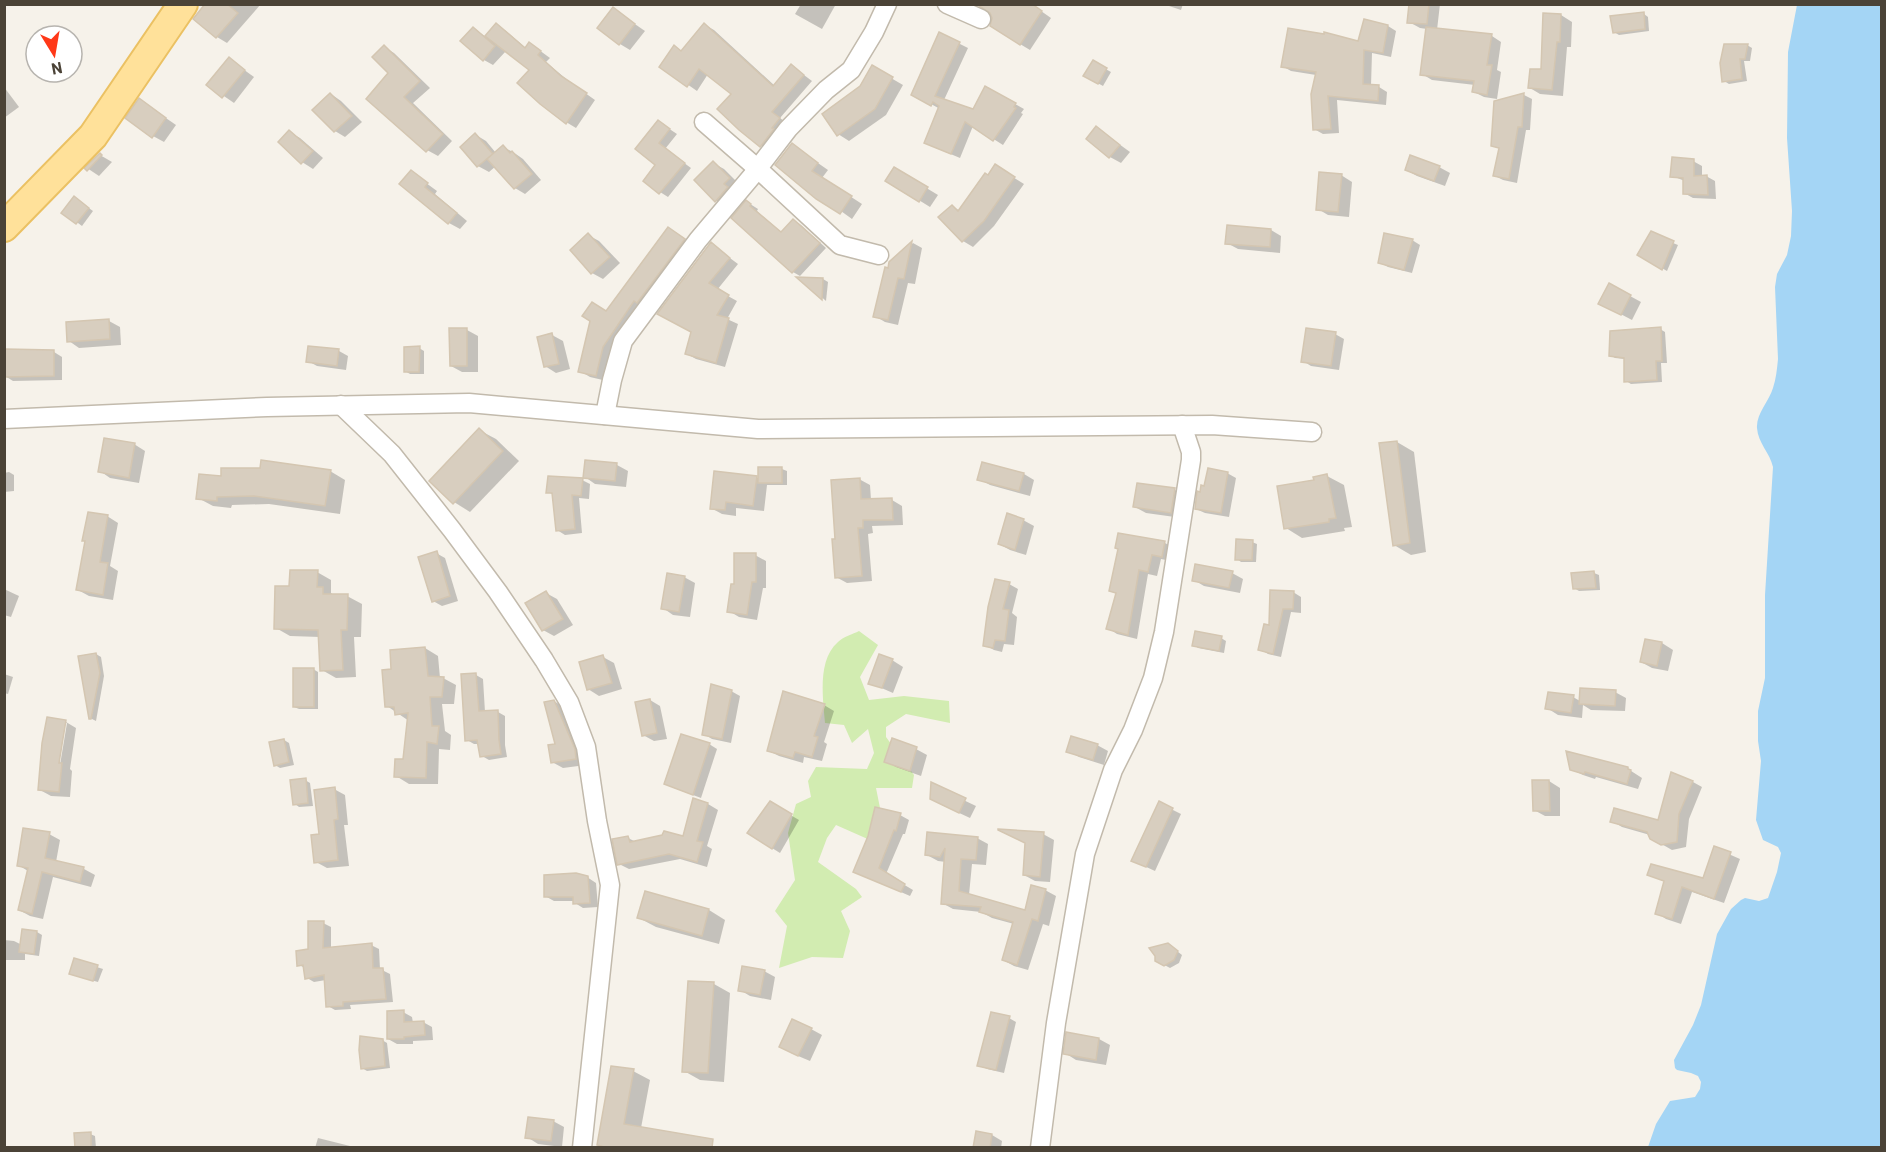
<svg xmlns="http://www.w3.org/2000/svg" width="1886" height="1152" viewBox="0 0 1886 1152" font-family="Barlow,sans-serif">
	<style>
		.green { fill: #d2ecb1 }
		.water { fill: #a4d5f5 }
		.shadow { fill: #0003; fill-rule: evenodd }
		.building { fill: #d8cebf; stroke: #d4c6b1; stroke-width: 1.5 }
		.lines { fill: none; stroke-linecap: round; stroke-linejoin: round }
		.street-casing { stroke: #c2baac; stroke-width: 21 }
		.primary-casing { stroke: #ebc163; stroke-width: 32 }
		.street { stroke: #fff; stroke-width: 18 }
		.primary { stroke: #ffe19a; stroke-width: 28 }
	</style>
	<rect width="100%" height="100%" fill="#f6f2ea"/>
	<!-- green -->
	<path class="green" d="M859 631 878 645 860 677 869 700 904 696 949 701 950 723 906 714 886 727V737L914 775 912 788H876L888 848 836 825 827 838 818 862 856 889 862 897 841 911 850 931 843 958 812 957 779 968 787 926 775 911 795 880 788 833 796 804 811 797 808 781 816 767 867 769 874 753 868 729 852 743 844 725 825 723C823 699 817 660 838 642 843 637 853 634 859 631Z"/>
	<!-- water -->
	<path class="water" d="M1797 5H1881V1147H1648L1656 1124 1670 1101 1695 1097 1700 1089 1701 1082 1698 1076 1691 1073 1677 1070 1675 1068 1674 1060 1693 1025 1701 1005 1717 934 1731 909 1741 900 1745 898 1759 901 1768 898 1777 872 1781 853 1778 847 1763 840 1756 820 1761 761 1758 741V711L1765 678V595L1773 467C1770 453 1758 443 1757 428 1756 414 1769 401 1773 388 1776 379 1777 369 1778 359L1775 287 1777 274 1787 255 1791 236 1792 211 1787 138 1788 52Z"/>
	<!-- shadow -->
	<g class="shadow">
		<polygon points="207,4 261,4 227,43 217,37"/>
		<polygon points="801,4 836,4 822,29 795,14"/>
		<polygon points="975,4 1031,4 1051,18 1030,50 1020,44 989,10"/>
		<polygon points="1163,4 1183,4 1181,10"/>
		<polygon points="1411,4 1440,4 1437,30 1492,36 1501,42 1497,70 1501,72 1497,99 1484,97 1474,92 1475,85 1432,80 1422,74 1427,29 1420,28 1409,22"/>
		<polygon points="613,9 645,31 630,50 620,44"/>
		<polygon points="1644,14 1648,17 1649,31 1619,35 1614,32 1612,16"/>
		<polygon points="1561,15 1572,22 1571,47 1567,47 1563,96 1540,94 1530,88 1543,71"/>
		<polygon points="496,25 506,31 526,48 530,44 539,50 550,58 546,62 571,83 595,100 576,128 566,122 531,70 506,51 493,65 484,60 474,29 486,37"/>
		<polygon points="705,25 714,30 775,86 792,66 812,81 780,118 788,124 770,151 761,145 733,93 708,74 697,91 661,66 682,52"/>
		<polygon points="1388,26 1396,31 1391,57 1372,53 1371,86 1379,87 1387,92 1386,105 1337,100 1339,133 1323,134 1314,129 1316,75 1291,71 1282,66 1359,42"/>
		<polygon points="940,34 968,48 944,100 974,111 1015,104 1024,109 1021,113 1023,114 1003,145 973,126 960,158 934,147 940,109 913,94"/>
		<polygon points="1747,45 1752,48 1750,61 1744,61 1747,81 1729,84 1724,81"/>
		<polygon points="384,47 394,53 430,88 413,103 452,141 438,156 427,150 390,73"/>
		<polygon points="229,59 254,77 234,103 208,85"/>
		<polygon points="1093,62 1111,72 1103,86 1085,76"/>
		<polygon points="872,67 903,85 886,115 849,141 838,134"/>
		<polygon points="4,87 19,107 4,118"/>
		<polygon points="331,94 341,101 362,122 345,137 335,131"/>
		<polygon points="1524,95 1532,99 1530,130 1526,130 1517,183 1503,180 1495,176 1500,149 1493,145 1495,102"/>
		<polygon points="150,107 176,125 164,142 153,136"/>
		<polygon points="659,122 677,134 665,149 691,168 668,197 660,192 657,165"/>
		<polygon points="1097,128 1130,152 1121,163 1110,157 1088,139"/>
		<polygon points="289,132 300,138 323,158 313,169 302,162"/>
		<polygon points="476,135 486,141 496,153 503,147 513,152 523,159 541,180 525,194 515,188 496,166 489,172 478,166"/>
		<polygon points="792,145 828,170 822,178 862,204 852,219 777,165"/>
		<polygon points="100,155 112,162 99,176 87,168"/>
		<polygon points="1693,161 1702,166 1702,177 1706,176 1715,181 1716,199 1693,198 1684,193 1685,181 1672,176"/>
		<polygon points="713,163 724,169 740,185 727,207 716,201 696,180"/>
		<polygon points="995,166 1024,184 994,226 973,247 963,241 952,206 960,211 989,177"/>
		<polygon points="1439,167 1450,173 1445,186 1417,176 1406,170"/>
		<polygon points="895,169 938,195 930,207 888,181"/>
		<polygon points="411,172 437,191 435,194 467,221 460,229 449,223 401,184"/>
		<polygon points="1341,175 1352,182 1349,217 1328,215 1318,209"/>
		<polygon points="79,201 93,211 82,226 63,212"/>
		<polygon points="747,202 758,209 757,211 782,233 794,220 801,225 826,248 800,276 793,272"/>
		<polygon points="1271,230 1281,236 1280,253 1238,249 1227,243"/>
		<polygon points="588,235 599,241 620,263 603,279 592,273"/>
		<polygon points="679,235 695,246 607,381 590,377 580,371 607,312"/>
		<polygon points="1412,240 1420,245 1412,273 1388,267 1379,262"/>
		<polygon points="913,243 922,248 915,284 908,283 898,325 885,322 875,316 891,263"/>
		<polygon points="1673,243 1678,245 1667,271 1639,255"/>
		<polygon points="711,244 738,264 717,290 737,301 727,319 738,324 725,367 696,359 687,354"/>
		<polygon points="800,278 823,279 828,282 826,301"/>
		<polygon points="1630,296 1641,302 1632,320 1611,309"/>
		<polygon points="109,321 120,327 121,345 79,348 69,341"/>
		<polygon points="1660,329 1665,332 1667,363 1661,363 1662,382 1631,384 1626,381 1625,359 1615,358 1610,355"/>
		<polygon points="467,330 478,336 478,372 462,372 451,366"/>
		<polygon points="1335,334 1344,339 1339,370 1311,366 1303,361"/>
		<polygon points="552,335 563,341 570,369 556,373 545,366"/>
		<polygon points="310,347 339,351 348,356 346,370 317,366 308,361"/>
		<polygon points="419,348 424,351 424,374 410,374 405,371"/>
		<polygon points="54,352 62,357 62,380 13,381 5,376"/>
		<polygon points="479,430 496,439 519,461 470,512 454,502"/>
		<polygon points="1397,442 1414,452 1426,552 1411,555 1394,545"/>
		<polygon points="134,444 145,451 139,483 110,478 100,471"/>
		<polygon points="586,462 617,465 628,471 626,487 595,484 585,477"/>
		<polygon points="782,469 787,471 787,485 767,485 764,511 736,508 736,516 722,514 711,508 756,477 760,479"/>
		<polygon points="330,471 345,480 340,514 269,504 232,505 231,508 213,506 198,498 222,477"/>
		<polygon points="9,472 14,475 14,491 4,492 4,473"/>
		<polygon points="1227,473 1236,478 1229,517 1205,513 1196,509 1201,493"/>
		<polygon points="1024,474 1034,480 1030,496 990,485 979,479"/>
		<polygon points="1327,476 1344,485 1352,527 1344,528 1345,531 1302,538 1286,528 1315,481"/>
		<polygon points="859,479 870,485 871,500 892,500 902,506 903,525 872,526 873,533 868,534 872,581 847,583 836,577 837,540"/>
		<polygon points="582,480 590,484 589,499 579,498 582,533 565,535 557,530 554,495 548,492"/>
		<polygon points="1175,490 1185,496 1182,518 1146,513 1135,507"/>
		<polygon points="107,516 118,523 110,566 118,571 113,600 89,596 78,590 87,541"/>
		<polygon points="1023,520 1034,526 1026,555 1010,550 999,544"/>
		<polygon points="1252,542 1257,544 1256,562 1241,562 1237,559"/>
		<polygon points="1165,543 1174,548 1171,561 1161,559 1157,576 1148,574 1137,639 1117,634 1108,628 1117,594 1110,591"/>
		<polygon points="436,553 445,558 458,601 442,606 433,601"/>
		<polygon points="755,555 766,561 766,588 763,588 757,620 739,617 729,611 735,586"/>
		<polygon points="317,572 331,580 331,593 335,596 347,596 362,604 361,637 354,637 356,677 336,678 322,670 320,637 290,636 276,628 290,588"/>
		<polygon points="1232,573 1243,579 1240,593 1204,586 1194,580"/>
		<polygon points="1594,573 1599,575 1600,590 1579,591 1574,588"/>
		<polygon points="684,577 695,583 690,617 673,615 663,608"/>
		<polygon points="1009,584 1018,589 1012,613 1017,617 1014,645 1004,644 1002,652 994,650 985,645"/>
		<polygon points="4,589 19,596 11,617 4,615"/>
		<polygon points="1293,592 1301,597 1301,613 1291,612 1281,657 1268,654 1260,649 1270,627"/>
		<polygon points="546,593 557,599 573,625 554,636 543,630"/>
		<polygon points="1221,638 1226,641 1224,653 1198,648 1194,645"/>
		<polygon points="1646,640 1662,643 1673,650 1668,671 1652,668 1641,662"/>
		<polygon points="425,648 438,656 440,678 443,678 456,685 454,704 442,704 445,731 451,735 450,750 439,749 438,784 409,784 396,776 405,760 409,721 387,706 393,670"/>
		<polygon points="96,654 101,657 104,676 96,721 90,718"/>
		<polygon points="603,657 614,663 622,689 599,696 588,689"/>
		<polygon points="892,660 903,667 893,693 870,683"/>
		<polygon points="313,669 318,672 318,709 299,709 294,707"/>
		<polygon points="4,674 13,677 8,694 4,693"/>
		<polygon points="476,675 483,679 485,712 498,712 505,716 505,745 507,757 489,760 482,756 480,744 474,744 467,740"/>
		<polygon points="731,691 740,696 731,743 712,739 704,734"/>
		<polygon points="1615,692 1626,698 1625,711 1591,710 1583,705 1582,718 1558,715 1547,708 1573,697 1580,701"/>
		<polygon points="650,700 660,706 667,739 654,741 643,735"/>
		<polygon points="554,701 565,708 586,765 563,768 552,762 557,745"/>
		<polygon points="824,705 834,711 824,742 827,744 822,761 804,757 803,763 779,756 769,751"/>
		<path d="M48 719 66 722 76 728 70 769 72 771 70 797 51 796 40 790ZM64 723H67L59 771 56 770Z"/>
		<polygon points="284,740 289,743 294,765 280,768 275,765"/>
		<polygon points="709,744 717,749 701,798 674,788"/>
		<polygon points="1097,745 1108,751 1104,765 1079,757 1068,751"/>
		<polygon points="916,749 927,755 921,776 896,767 886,761"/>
		<polygon points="1571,769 1628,769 1642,778 1638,789 1596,777 1595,779 1583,775"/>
		<polygon points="305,780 310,783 313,806 299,807 295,804"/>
		<polygon points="1549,781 1560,788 1560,816 1545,816 1534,810"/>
		<polygon points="1693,782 1702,787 1689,819 1686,847 1672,850 1651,838 1650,835 1622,827 1612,821 1659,822"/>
		<polygon points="932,785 976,806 970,818 942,805"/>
		<polygon points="334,789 345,795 348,825 344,825 349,866 327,868 316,862 321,835"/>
		<polygon points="770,803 799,820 780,853 772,848"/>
		<polygon points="1159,803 1181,814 1155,871 1142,865"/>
		<polygon points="708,804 718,810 707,846 712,849 707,867 680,859 629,869 619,864 628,838 636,842 684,838"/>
		<polygon points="900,815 909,820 905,834 903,834 886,874 913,890 910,896 864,876"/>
		<polygon points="49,834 60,840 56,862 84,869 95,875 91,887 53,877 43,919 30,916 19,910 28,871 18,865"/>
		<polygon points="929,834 977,838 988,844 986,865 972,864 969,895 1026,912 1045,890 1056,896 1049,926 1043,924 1028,970 1014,966 1003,960 1014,924 992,918 981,912 953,909 942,903 946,862 938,861 927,855"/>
		<polygon points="1043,834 1054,840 1050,882 1035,881 1024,875"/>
		<polygon points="1715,848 1740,859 1724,903 1692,892 1681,924 1666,919 1657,913 1665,882 1649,874 1704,880"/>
		<polygon points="587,877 596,883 598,907 583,908 575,903 575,901 554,901 545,896"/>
		<polygon points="646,893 709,910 725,920 719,944 656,927 639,918"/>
		<polygon points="323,923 331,927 331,949 371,945 379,949 380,969 390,974 393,1002 350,1005 351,1009 335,1010 328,1006 326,980 314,982 307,978 305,968 299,965 310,951"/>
		<polygon points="37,932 42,935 39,956 25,954 25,960 4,960 4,940 14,941 22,945"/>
		<polygon points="1173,948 1182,955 1179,963 1170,968 1157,961"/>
		<polygon points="75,960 103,969 98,982 76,976"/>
		<polygon points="764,971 775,977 771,1000 750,996 740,990"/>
		<polygon points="714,984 730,993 724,1082 700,1080 684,1071"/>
		<polygon points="403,1012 412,1017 413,1023 423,1022 432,1027 433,1040 413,1041 413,1044 397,1044 388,1039"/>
		<polygon points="1009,1018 1016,1022 1004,1073 987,1069 979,1065"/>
		<polygon points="811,1029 822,1035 810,1061 791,1053"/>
		<polygon points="1067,1034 1099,1039 1110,1045 1106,1065 1076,1060 1065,1053"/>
		<polygon points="382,1040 387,1043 390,1068 367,1071 362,1068"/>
		<polygon points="633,1071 650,1080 641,1128 701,1139 716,1148 603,1148 598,1145"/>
		<polygon points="553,1121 564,1127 562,1147 538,1144 527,1137"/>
		<polygon points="90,1134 95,1136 96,1148 76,1148"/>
		<polygon points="992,1135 1002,1141 1001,1148 974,1148"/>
		<polygon points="318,1138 354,1147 355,1148 315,1148"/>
	</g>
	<!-- building -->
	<g class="building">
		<polygon points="205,4 227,4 238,13 216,38 193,19"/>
		<polygon points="976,4 1032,4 1042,11 1020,45 990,26 992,18 990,13"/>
		<polygon points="1409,4 1429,4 1427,24 1407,23"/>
		<polygon points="613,7 635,24 619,45 597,28"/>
		<polygon points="1644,12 1645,29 1613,33 1610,16"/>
		<polygon points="1543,13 1561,14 1560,42 1557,42 1552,90 1528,88 1530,69 1541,69"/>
		<polygon points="1364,19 1388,25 1383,53 1364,50 1363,84 1379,85 1378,101 1328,96 1331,129 1313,130 1311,94 1316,72 1281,67 1288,28 1324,34 1324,32 1358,41"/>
		<polygon points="496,23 525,48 529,42 541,51 538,55 561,76 587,93 566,124 540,104 517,83 529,70 485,36"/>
		<polygon points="704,23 773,86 791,64 804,75 772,112 780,118 772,128 774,129 760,147 739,130 717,109 731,94 699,69 687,87 659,67 674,45 681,51"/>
		<polygon points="473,27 495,46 483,61 460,41"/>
		<polygon points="1426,27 1492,34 1487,65 1492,65 1487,95 1472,92 1474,81 1420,75"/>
		<polygon points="939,32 960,42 935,96 973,109 985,86 1016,103 1014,107 1016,108 993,141 965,122 951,154 924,143 939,106 933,102 931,106 911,95"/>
		<polygon points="1724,44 1748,44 1745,59 1740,59 1742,79 1722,82 1720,63"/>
		<polygon points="384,45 420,81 404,97 443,134 426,152 366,99 388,73 372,57"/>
		<polygon points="229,57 245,70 222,98 206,85"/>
		<polygon points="1093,60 1107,68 1098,84 1083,76"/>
		<polygon points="872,65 893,77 875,109 837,136 822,114 860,86"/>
		<polygon points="330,93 352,116 334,132 312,110"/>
		<polygon points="1524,93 1522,127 1518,127 1509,179 1493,176 1499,148 1491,146 1494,101"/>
		<polygon points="139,98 166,118 152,138 125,118"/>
		<polygon points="658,120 670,129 659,143 685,163 659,194 643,181 655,165 635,149"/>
		<polygon points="1096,126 1120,145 1109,158 1086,139"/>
		<polygon points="289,130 313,151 301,164 278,142"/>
		<polygon points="475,133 493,154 477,167 460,147"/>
		<polygon points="792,143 818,163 812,171 852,196 840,214 816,199 775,165"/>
		<polygon points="503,145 510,153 512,151 532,174 514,189 487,159"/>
		<polygon points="100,153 102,155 87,171 84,168"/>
		<polygon points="1410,155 1440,166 1434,181 1405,170"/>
		<polygon points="1672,157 1694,159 1694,176 1707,175 1708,195 1683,194 1683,178 1670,177"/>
		<polygon points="713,161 730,178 724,184 728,187 715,202 694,180"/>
		<polygon points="995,164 1015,177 984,221 962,242 938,217 952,205 958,211 985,173 988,175"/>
		<polygon points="894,167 928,187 919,202 885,181"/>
		<polygon points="411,170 428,183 425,187 457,213 448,224 399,184"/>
		<polygon points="1319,172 1342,174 1338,212 1316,210"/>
		<polygon points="74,196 89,208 76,224 61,213"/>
		<polygon points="746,200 751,204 750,206 781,232 793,219 820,243 792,273 731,218"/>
		<polygon points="1227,225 1271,229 1270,247 1225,244"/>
		<polygon points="668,227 685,239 637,303 634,301 603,347 596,376 578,372 590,321 582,316 592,302 606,311"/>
		<polygon points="1651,231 1674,241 1662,270 1637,255"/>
		<polygon points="588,233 610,257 591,274 570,250"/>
		<polygon points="1384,233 1413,239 1404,270 1378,263"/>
		<polygon points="912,241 904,279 898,278 888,320 873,317 885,267 888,268 889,262"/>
		<polygon points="711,242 730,258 709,283 729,295 717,315 729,318 716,363 685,354 691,332 657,314"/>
		<polygon points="796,277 823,278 822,300"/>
		<polygon points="1609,283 1631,295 1621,315 1598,304"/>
		<polygon points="109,319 110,339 67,342 66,322"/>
		<polygon points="1661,327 1662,361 1656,361 1657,380 1624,382 1624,358 1609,356 1610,331"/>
		<polygon points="449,328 467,328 467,366 450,366"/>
		<polygon points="1306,328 1336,332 1331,366 1301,362"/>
		<polygon points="552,333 559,364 544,367 537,337"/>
		<polygon points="308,346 339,349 337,366 306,362"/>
		<polygon points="420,346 419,372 404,372 404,347"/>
		<polygon points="5,349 54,350 54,376 4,377"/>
		<polygon points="479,428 503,451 453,504 429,481"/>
		<polygon points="104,438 135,443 129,478 98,472"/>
		<polygon points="1397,441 1410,543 1393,546 1379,443"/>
		<polygon points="261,460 331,470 325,506 254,496 217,497 217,501 196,499 199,474 221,476 221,468 260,468"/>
		<polygon points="585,460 617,463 615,481 583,478"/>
		<polygon points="982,462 1024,473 1019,491 977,480"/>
		<rect x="758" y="467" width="24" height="16"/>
		<polygon points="1208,468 1228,472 1221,513 1195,509 1197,491 1200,492 1201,485 1204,486"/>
		<polygon points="714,471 757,476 753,506 726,502 725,510 710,509"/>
		<polygon points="1327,474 1336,518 1329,519 1329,522 1284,529 1277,486 1314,480 1313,477"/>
		<polygon points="548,476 583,478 581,496 572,495 575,529 556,531 552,493 546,493"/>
		<polygon points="860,478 861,499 892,498 893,520 863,520 863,528 858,528 862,576 835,578 832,539 835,539 831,480"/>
		<polygon points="1137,483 1175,488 1171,513 1133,507"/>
		<polygon points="88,512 108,515 100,562 108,563 103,595 76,590 85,541 82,541"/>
		<polygon points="1007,513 1024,519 1015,550 998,544"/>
		<polygon points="1118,533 1165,541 1162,557 1152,555 1148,572 1139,570 1128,635 1106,629 1116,593 1109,591 1118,549 1115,548"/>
		<polygon points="1236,539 1253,540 1252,560 1235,560"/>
		<polygon points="437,551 450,596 432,602 418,557"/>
		<polygon points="734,553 756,553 756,582 752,582 747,615 727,612 731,584 734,584"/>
		<polygon points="1195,564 1233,571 1229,588 1192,581"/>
		<polygon points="290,570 318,570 317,587 323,587 323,594 348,594 347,630 341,630 343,670 320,671 318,630 274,629 275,586 289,586"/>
		<polygon points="1594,571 1596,588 1573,589 1571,573"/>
		<polygon points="667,573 685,576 679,612 661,609"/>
		<polygon points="995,579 1010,582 1003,609 1009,610 1005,641 995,640 993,648 983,646 988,607"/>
		<polygon points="1270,590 1294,591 1293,609 1283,609 1273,654 1258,650 1264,624 1269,625"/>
		<polygon points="546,591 563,619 542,631 525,603"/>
		<polygon points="1195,631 1222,636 1219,651 1192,646"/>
		<polygon points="1645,639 1662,642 1657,666 1640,662"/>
		<polygon points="425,647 428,676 444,677 442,697 430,697 432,726 439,726 437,744 427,742 426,778 394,777 395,759 403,759 408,713 395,715 394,707 385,707 382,670 391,669 390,650"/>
		<polygon points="96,653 100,673 91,719 89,719 78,656"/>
		<polygon points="879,654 893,659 882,688 868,684"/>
		<polygon points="603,655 612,683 587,690 579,662"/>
		<rect x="293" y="668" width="21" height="39"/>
		<polygon points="476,673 479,711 498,710 499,740 501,754 480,757 477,740 465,741 461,674"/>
		<polygon points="711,684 732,690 722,739 702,735"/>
		<polygon points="1580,688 1616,690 1615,706 1579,704"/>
		<polygon points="783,691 825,704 814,736 818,737 812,757 795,752 793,758 767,751"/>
		<polygon points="1548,692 1574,695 1571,713 1545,709"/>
		<polygon points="650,699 657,733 642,736 635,702"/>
		<polygon points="554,700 575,749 576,759 551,763 548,745 555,744 544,702"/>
		<polygon points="47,717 66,720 59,763 62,763 59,792 38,790 42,743"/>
		<polygon points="681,734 710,743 693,795 664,784"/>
		<polygon points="1071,736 1098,744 1093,760 1066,752"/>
		<polygon points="892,738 917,747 910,771 884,762"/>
		<polygon points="284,739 289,762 274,766 269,742"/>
		<polygon points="1566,751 1628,767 1628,769 1631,770 1627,784 1585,772 1584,774 1570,770"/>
		<polygon points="1671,772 1693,781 1679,814 1677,842 1661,845 1650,839 1647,832 1610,822 1614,808 1658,820"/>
		<polygon points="306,778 308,803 293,805 290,780"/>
		<polygon points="1532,780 1549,780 1550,811 1533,811"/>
		<polygon points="931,782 966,798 959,813 930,799"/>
		<polygon points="335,787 338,819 334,820 338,860 314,863 311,835 319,834 314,790"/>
		<polygon points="693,798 708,803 697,841 703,842 697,862 669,854 617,865 612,839 628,836 630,842 662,835 664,831 683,836"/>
		<polygon points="770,801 792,814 772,849 747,833"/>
		<polygon points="1159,801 1173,808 1146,867 1131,861"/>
		<polygon points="875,807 901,813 896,831 894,830 879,868 905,884 901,892 853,872 868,836"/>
		<polygon points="23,828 50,832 45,858 84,867 80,882 42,872 32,914 18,910 28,868 17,866"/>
		<polygon points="998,829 1044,832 1040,877 1023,875 1025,843 998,830"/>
		<polygon points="927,832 978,837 976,860 961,859 959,891 1025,910 1031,885 1046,889 1038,921 1032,919 1017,965 1002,960 1013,922 979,912 981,907 941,904 945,848 940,857 925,855"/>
		<polygon points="1714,846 1731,852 1714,899 1682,887 1672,919 1655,914 1664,881 1647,875 1651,864 1703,878"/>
		<polygon points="576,873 588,876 590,903 573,904 573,897 544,897 544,875"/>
		<polygon points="645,891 709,909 702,936 637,918"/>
		<polygon points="308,921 324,921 323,948 372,943 373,968 383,968 386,999 343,1002 343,1006 326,1007 324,975 305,979 303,965 297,966 296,951 308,949"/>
		<polygon points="22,929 37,931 34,954 19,952"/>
		<polygon points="1168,943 1178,951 1174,960 1164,966 1155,961 1155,956 1149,948"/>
		<polygon points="74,958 98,965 93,981 69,974"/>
		<polygon points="742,966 765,970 760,995 738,991"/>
		<polygon points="688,981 714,982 708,1073 682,1072"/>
		<polygon points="404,1010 404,1022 424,1021 425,1035 404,1037 404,1039 387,1039 387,1011"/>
		<polygon points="991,1012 1010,1016 996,1070 977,1066"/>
		<polygon points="792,1019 812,1028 798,1056 779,1047"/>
		<polygon points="1066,1032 1099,1038 1096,1060 1063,1054"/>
		<polygon points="360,1036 383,1039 385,1066 361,1069 359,1050"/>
		<polygon points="611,1066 634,1069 624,1124 713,1139 712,1148 608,1148 597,1145"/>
		<polygon points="528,1117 554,1120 551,1141 525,1138"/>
		<polygon points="976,1131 992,1134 990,1148 973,1148"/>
		<polygon points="91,1132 91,1148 75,1148 74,1133"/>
	</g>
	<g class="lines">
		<defs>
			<g id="street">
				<polyline points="947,4 981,19"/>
				<polyline points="704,122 758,169 840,245 879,255"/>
				<polyline points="341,405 392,454 452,530 498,592 544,660 569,702 586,747 597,821 610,885 582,1148"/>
				<polyline points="605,415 612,380 623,341 698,240 752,176 788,129 826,90 851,70 874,32 887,4"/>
				<polyline points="4,419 267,407 469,403 758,429 1212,425 1312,432"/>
				<polyline points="1040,1148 1056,1023 1085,854 1113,770 1133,730 1153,678 1164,632 1191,460 1191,452 1182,425"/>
			</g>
			<polyline id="primary" points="4,227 93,136 183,4"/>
		</defs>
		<!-- street casing -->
		<use href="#street" class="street-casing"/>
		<!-- primary casing -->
		<use href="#primary" class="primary-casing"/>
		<!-- street -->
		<use href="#street" class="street"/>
		<!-- primary -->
		<use href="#primary" class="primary"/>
	</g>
	<!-- border -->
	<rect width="1886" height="1152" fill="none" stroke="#4b4337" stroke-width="12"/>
	<!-- north arrow -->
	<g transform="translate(54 54) rotate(169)"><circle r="28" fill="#ffffff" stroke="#b7b4af" stroke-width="1.5"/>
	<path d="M0-4.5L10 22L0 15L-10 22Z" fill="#ff3818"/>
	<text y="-9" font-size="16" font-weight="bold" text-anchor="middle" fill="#4b4337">N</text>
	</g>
</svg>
